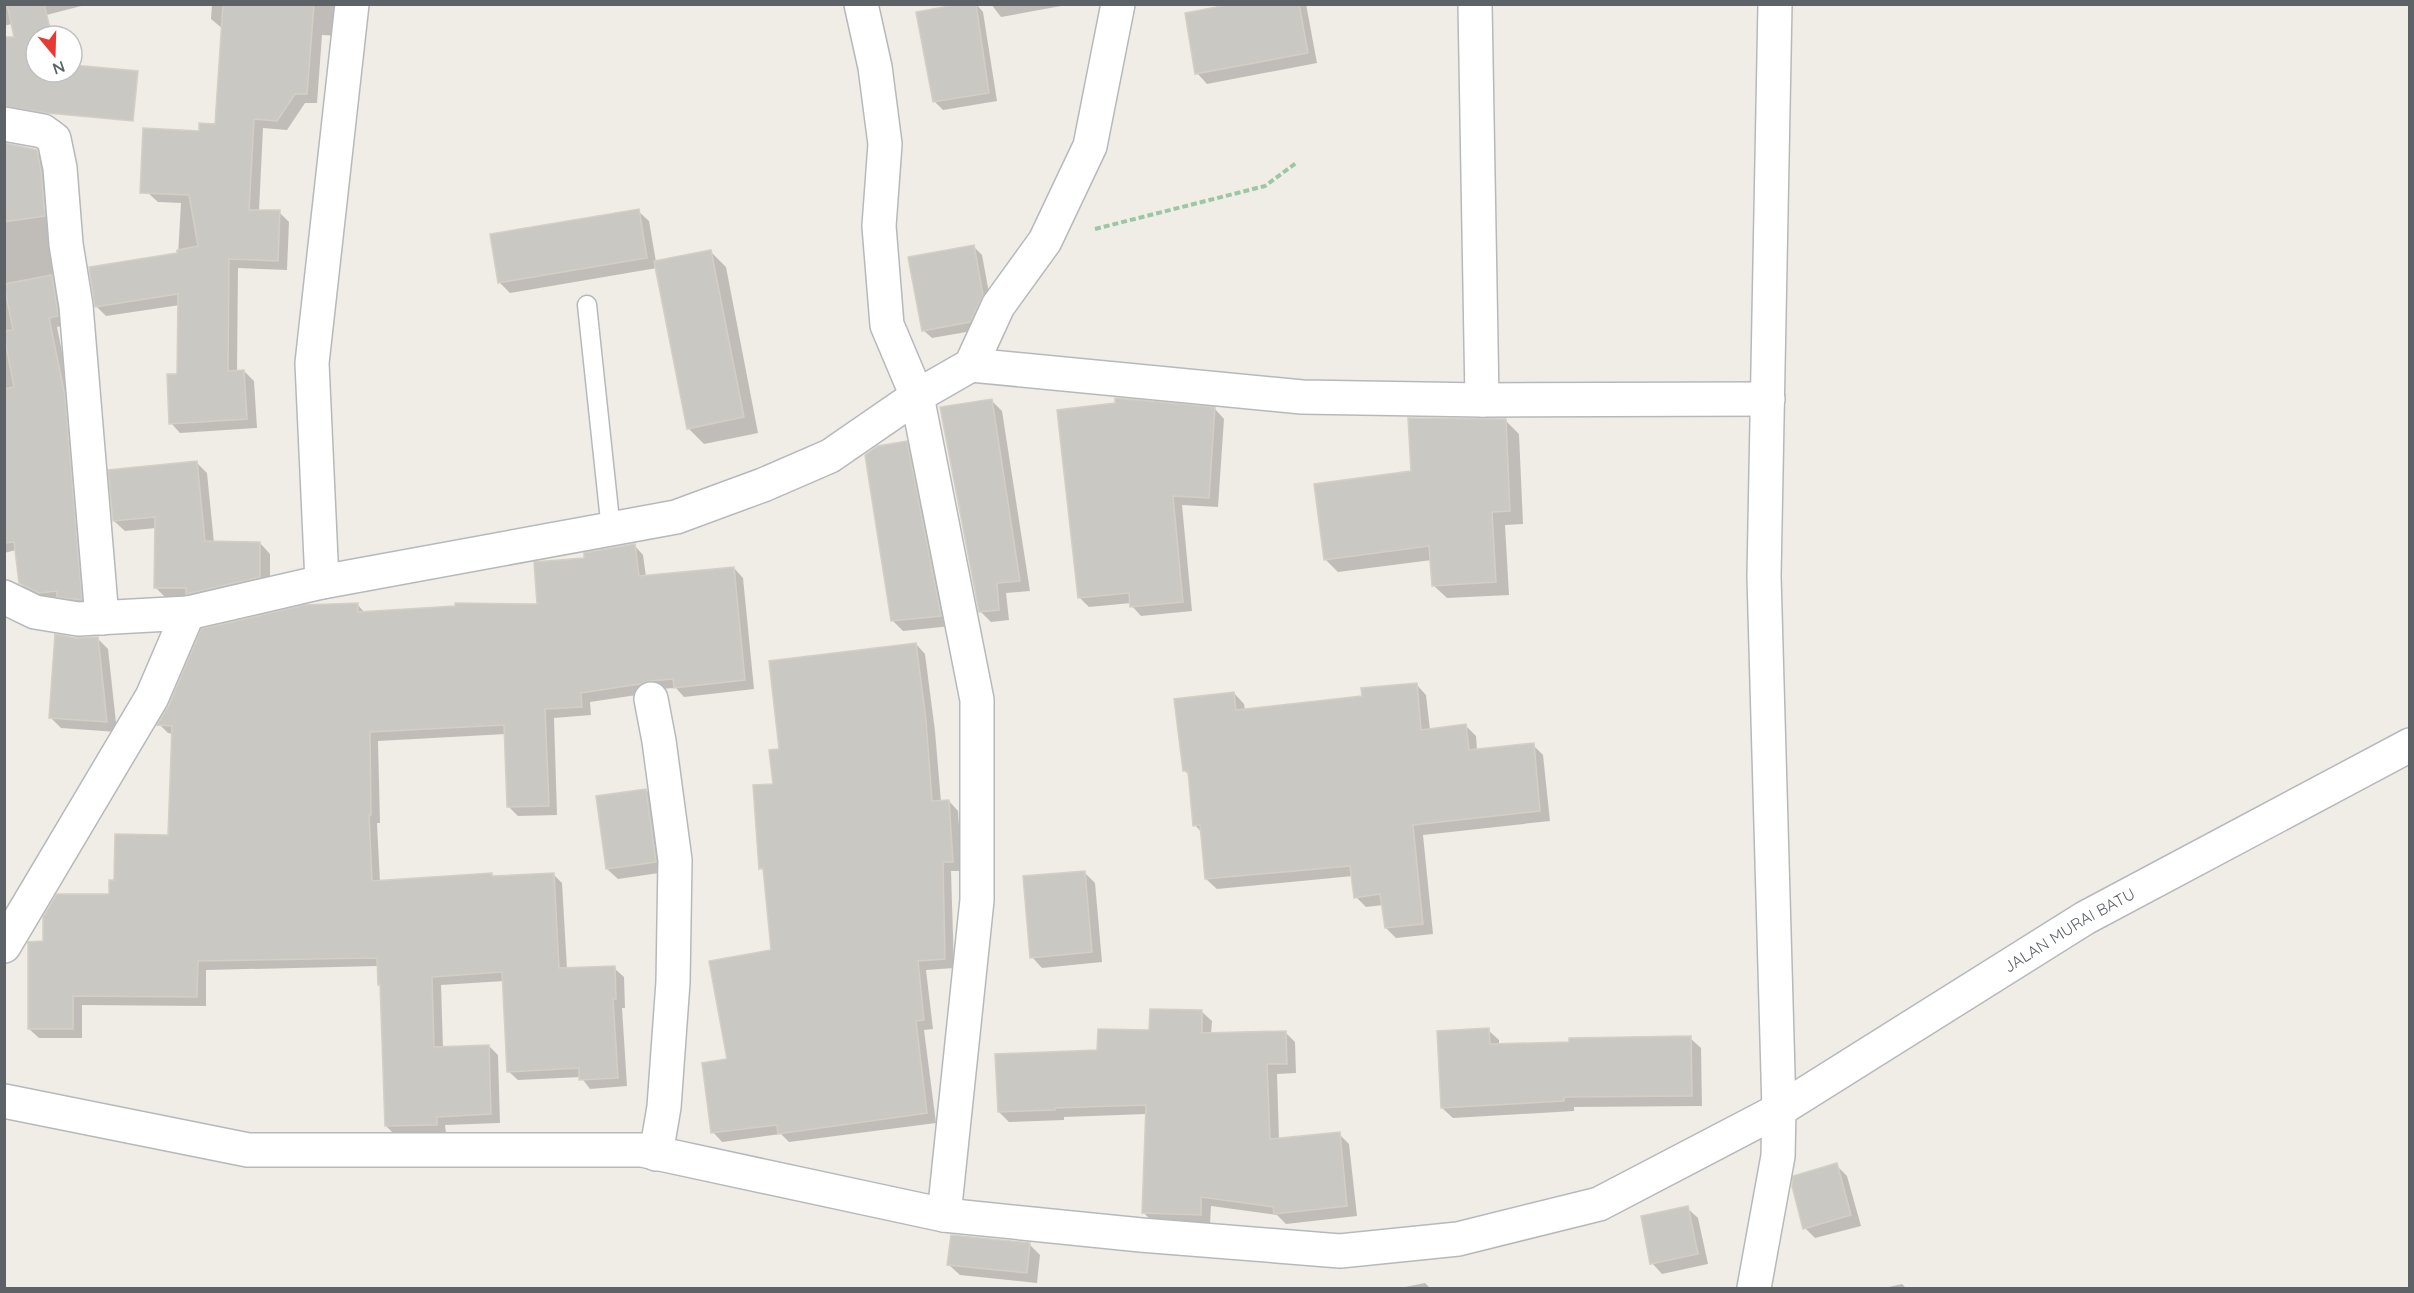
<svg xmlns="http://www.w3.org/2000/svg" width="2414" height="1293" viewBox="0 0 2414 1293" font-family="Quicksand,sans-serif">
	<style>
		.shadow { fill: #0003 }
		.building { fill: #cac8c3; stroke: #d4cfc4; stroke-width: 1.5 }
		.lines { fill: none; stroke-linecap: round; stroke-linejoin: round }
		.service-casing { stroke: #b6b9bc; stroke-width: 21 }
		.minor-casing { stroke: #b6b9bc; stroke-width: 36 }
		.path { stroke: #9cc7a6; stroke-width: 4; stroke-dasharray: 6 3; stroke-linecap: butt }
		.service { stroke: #fff; stroke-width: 18 }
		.minor { stroke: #fff; stroke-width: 33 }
		.labels { text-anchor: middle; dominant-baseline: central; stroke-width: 4.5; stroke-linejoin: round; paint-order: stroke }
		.street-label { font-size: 16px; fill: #5d6266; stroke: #fff }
	</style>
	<rect width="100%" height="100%" fill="#f0ede6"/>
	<!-- shadow -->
	<g class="shadow">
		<polygon points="4,4 89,4 4,26"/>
		<polygon points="212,4 342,4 340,36 322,35 317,103 305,103 287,130 263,128 259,211 279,212 289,222 287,270 238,268 237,372 244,371 254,381 257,428 180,433 171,423 179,375 180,305 106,316 96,306 178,255 181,203 158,202 148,193 200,132 216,126 223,29 211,19"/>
		<polygon points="976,4 983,12 997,101 943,110 934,101"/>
		<polygon points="991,4 1072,4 1001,17"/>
		<polygon points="1240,4 1306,4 1317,63 1207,84 1197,73"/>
		<polygon points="4,143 36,151 45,160 66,325 57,327 73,406 90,608 49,602 29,592 20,583 16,550 4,553"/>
		<polygon points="638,211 649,221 656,262 710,251 726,267 758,433 704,444 688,428 657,268 510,293 499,282"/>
		<polygon points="973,246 982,255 991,304 978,330 932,338 923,330"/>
		<polygon points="991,400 1002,411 1030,591 1006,593 1009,620 991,622 980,611"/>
		<polygon points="1215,409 1224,419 1218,507 1182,505 1192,611 1141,616 1132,606 1131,603 1089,607 1079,597"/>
		<polygon points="1505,420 1519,434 1523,524 1505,525 1509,595 1447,598 1433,585 1432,560 1338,572 1325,559 1412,472"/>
		<polygon points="906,443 917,453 951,626 903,631 892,620"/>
		<polygon points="196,462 207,473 214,543 260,543 270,554 270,587 198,604 166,598 155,587 156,528 125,531 114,521"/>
		<polygon points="634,545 643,555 646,577 734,568 743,578 754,689 684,697 676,688 658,689 650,693 590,702 591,715 554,718 557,815 518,816 509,807 506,734 378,741 380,823 377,823 380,882 491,875 494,877 553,874 562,883 567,969 614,968 624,977 625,1008 622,1008 627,1086 590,1089 581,1077 518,1080 508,1071 504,981 441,985 443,1048 489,1046 498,1055 500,1123 445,1125 446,1133 395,1135 386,1126 382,986 379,984 378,966 206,970 206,1006 82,1005 82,1038 39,1038 29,1029 44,942 110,896 115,881 169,837 173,734 168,733 159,724 357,604 365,613 539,605 586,559"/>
		<polygon points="97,638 108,649 117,732 61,728 51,718 75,639"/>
		<polygon points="916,644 925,654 935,731 941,802 949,801 958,811 962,871 951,871 954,968 926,970 933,1029 924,1030 936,1123 789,1142 781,1134 722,1142 713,1132 728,1061 772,951 765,872 760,868 780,751"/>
		<polygon points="1416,684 1426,695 1430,730 1466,726 1476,736 1477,750 1533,745 1543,755 1550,821 1423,835 1433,934 1396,938 1386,928 1383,905 1366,907 1356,897 1353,876 1217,889 1206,879 1202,833 1195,825 1190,776 1185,771 1234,693 1244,704 1245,710 1364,698"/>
		<polygon points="646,790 657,801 666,872 618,879 607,869"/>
		<polygon points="1084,872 1095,883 1102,962 1042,968 1032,957"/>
		<polygon points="1201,1011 1212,1021 1211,1034 1285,1032 1295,1042 1296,1073 1277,1074 1279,1140 1339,1134 1349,1144 1357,1216 1286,1224 1277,1215 1211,1206 1210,1224 1154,1223 1144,1213 1147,1114 1064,1117 1064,1120 1009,1122 999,1112 1099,1052"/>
		<polygon points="1488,1030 1499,1040 1499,1045 1690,1038 1701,1048 1702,1106 1574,1107 1574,1111 1453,1118 1442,1108"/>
		<polygon points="1836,1165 1847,1176 1861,1226 1815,1238 1805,1228"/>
		<polygon points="1687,1208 1698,1218 1708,1264 1662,1274 1652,1263"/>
		<polygon points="1029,1244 1040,1255 1037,1283 960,1275 949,1265"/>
		<polygon points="1425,1283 1430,1288 1400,1288"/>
		<polygon points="1902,1284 1906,1288 1884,1288"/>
	</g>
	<!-- building -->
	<g class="building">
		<polygon points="7,4 44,4 52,36 36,36 36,72 72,72 72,57 74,57 73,65 138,71 133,121 47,113 4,106 4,37 14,37"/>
		<polygon points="223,4 314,4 307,94 295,94 277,121 254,119 249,210 280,210 278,261 229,259 228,371 244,370 247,419 169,424 167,374 177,374 178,294 95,307 89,267 177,253 177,250 198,246 189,195 140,193 143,128 199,131 199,123 215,124"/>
		<polygon points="960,4 976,4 989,93 933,102 916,12"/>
		<polygon points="1232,4 1299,4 1308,53 1195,74 1185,13"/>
		<polygon points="4,143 37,150 41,171 45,216 4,222"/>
		<polygon points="639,209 647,258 498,283 490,234"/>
		<polygon points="974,245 983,295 970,322 922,331 908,257"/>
		<polygon points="711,250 744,417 687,429 654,261"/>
		<polygon points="52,275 58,316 49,318 65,396 82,600 57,597 57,591 39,593 19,583 14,542 4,543 4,389 14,387 4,335 4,331 13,330 4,284"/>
		<polygon points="1115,398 1215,407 1209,498 1173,496 1183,602 1130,607 1129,593 1078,598 1057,410 1115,403"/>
		<polygon points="992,399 1020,581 997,583 999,610 979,612 940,407"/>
		<polygon points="1408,418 1506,419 1510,511 1492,512 1496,582 1432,586 1429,546 1324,560 1314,484 1411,471"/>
		<polygon points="907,441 941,616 891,621 865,455 878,446"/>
		<polygon points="197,461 205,541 260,542 260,577 186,594 186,588 154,588 155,517 113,521 108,470"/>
		<polygon points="635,544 639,576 734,567 745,680 674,688 673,679 648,681 640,684 581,693 582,707 545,709 549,806 507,807 504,725 370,732 371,815 369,815 372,881 492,873 492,876 554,873 559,968 615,966 616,999 613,999 618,1078 579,1080 579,1068 507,1072 502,972 432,977 434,1047 489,1045 491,1114 437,1117 437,1125 385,1126 380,984 378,985 377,958 198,961 197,997 73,996 73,1029 28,1029 28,942 43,941 43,917 57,894 109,894 109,880 114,880 115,834 168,835 172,726 157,725 169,705 201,629 304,605 358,603 358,612 455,606 455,603 537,604 534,562 584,558 584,553"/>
		<polygon points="55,634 75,638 98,637 107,722 49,718"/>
		<polygon points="916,643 926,720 932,801 949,800 953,862 943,862 945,959 918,961 924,1020 916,1021 927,1113 778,1134 777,1125 711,1133 702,1063 727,1059 709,961 771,950 763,868 759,869 753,785 773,784 769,750 779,749 769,661"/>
		<polygon points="1417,683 1421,730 1466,724 1469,750 1534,743 1540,811 1413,825 1423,924 1385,928 1380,894 1354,898 1350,866 1205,879 1200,825 1193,826 1188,771 1183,771 1174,699 1234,692 1236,710 1362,696 1361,688"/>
		<polygon points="646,789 656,862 606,869 596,796"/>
		<polygon points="1085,871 1092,952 1030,958 1023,876"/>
		<polygon points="1150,1009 1202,1010 1202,1033 1286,1031 1287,1064 1267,1064 1270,1139 1340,1132 1347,1206 1274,1214 1273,1207 1201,1197 1201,1215 1142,1213 1146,1105 1055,1108 1055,1110 998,1112 995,1054 1097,1050 1098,1029 1149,1030"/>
		<polygon points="1489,1028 1490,1044 1569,1042 1569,1038 1691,1036 1692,1096 1564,1097 1564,1101 1441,1108 1437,1031"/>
		<polygon points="1837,1163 1851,1215 1803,1229 1792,1186 1793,1176"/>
		<polygon points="1688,1206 1698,1254 1650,1264 1641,1216"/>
		<polygon points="951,1235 1030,1243 1027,1273 947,1265"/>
	</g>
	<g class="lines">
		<defs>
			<polyline id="service" points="587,305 611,530"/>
			<g id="minor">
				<polyline points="861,4 875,67 885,144 879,226 887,325 917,396 977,700 977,900 944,1215"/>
				<polyline points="1475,4 1482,400"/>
				<polyline points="4,124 43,131 54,139 60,168 66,244 76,306 102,618"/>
				<polyline points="971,365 1302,397 1482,400 1768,399"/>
				<polyline points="322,582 312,363 352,4"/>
				<polyline points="4,597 35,612 78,619 188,613"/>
				<polyline points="651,699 659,741 675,860 673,982 664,1107 656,1154"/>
				<polyline points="4,946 152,697 188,613 322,582 676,517 763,485 830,456 917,396 971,365 998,306 1045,241 1090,146 1118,4"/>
				<path id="s1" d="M4 1101 248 1150H642L944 1215 1141 1235 1340 1251 1458 1239 1599 1204 1779 1110 2085 918 2410 745"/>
				<polyline points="1754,1288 1778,1156 1779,1110 1764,576 1775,4"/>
			</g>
		</defs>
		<!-- service casing -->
		<use href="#service" class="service-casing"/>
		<!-- minor casing -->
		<use href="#minor" class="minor-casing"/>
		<!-- path -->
		<polyline class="path" points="1095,229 1265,186 1296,163"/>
		<!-- service -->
		<use href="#service" class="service"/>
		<!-- minor -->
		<use href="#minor" class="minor"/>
	</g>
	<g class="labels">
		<!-- street labels -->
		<g class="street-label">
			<text stroke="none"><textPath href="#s1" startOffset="2158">JALAN MURAI BATU</textPath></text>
		</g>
	</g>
	<!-- border -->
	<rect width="2414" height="1293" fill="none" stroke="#5d6266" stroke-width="12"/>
	<!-- north arrow -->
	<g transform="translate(54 54) rotate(161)"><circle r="28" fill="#ffffff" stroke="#bec0c2" stroke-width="1.5"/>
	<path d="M0-4.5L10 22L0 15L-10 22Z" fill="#e83a34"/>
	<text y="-9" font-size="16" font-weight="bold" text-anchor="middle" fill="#5d6266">N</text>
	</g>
</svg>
